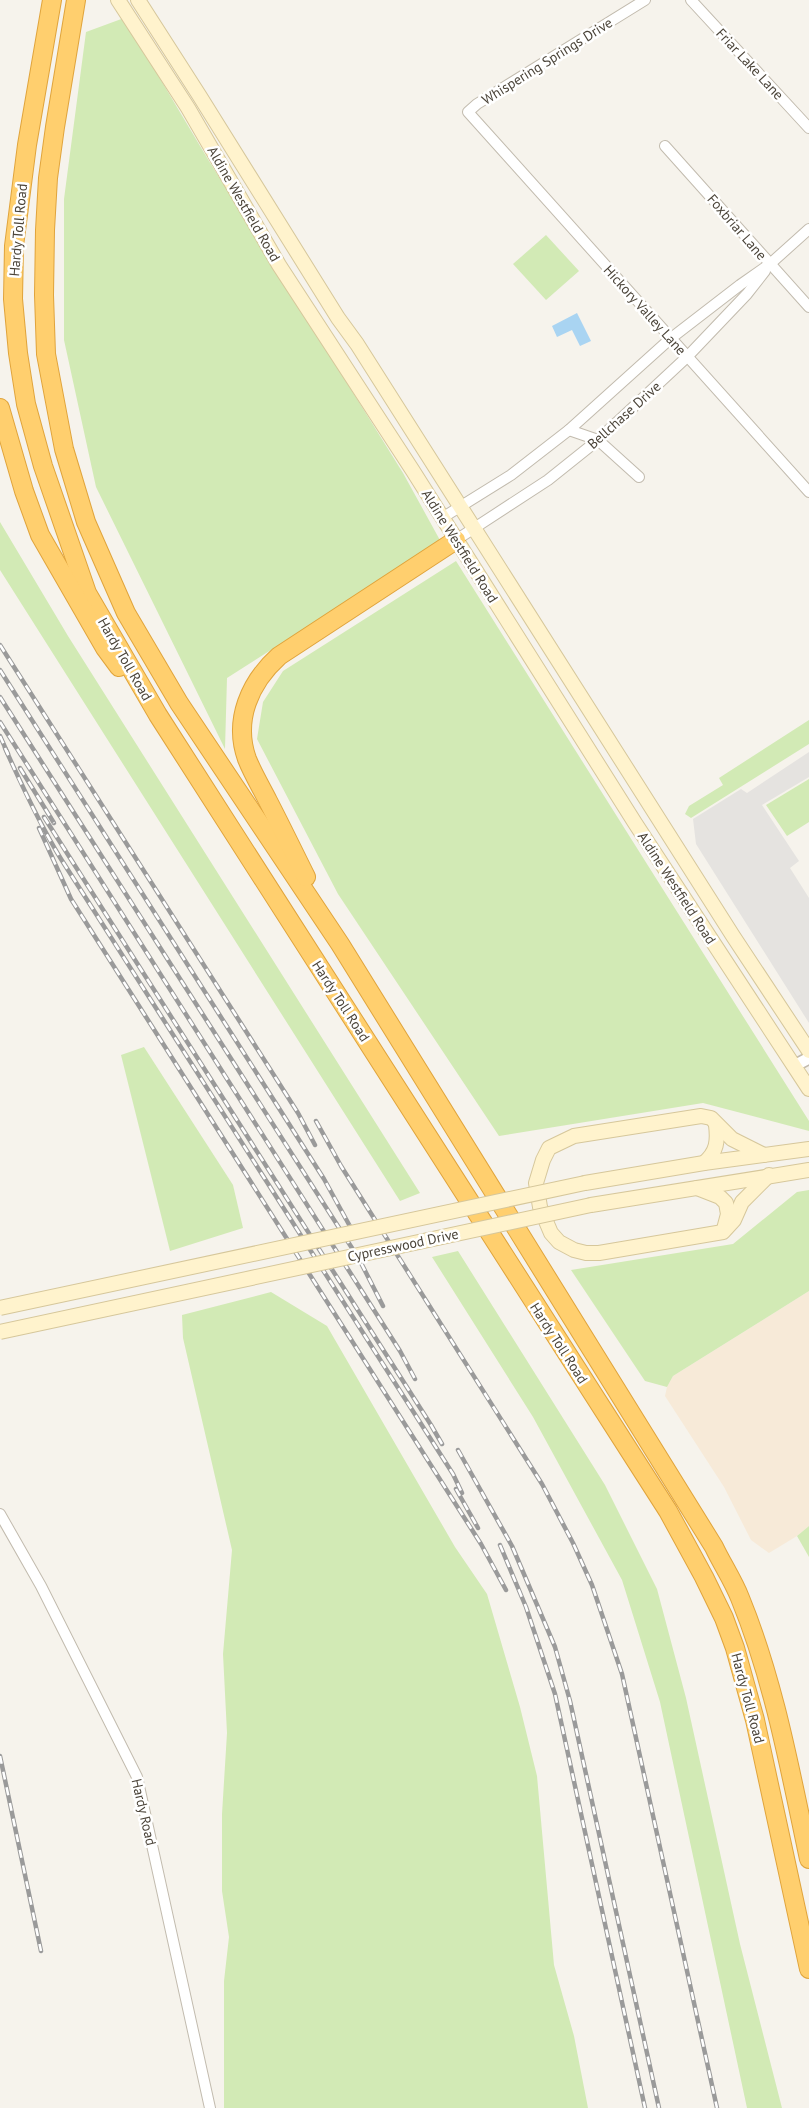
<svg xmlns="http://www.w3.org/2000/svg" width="809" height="2108" viewBox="0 0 809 2108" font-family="'PT Sans',sans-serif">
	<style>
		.commercial { fill: #f7ead8 }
		.green { fill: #d2eab5 }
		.parking { fill: #e5e3e0 }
		.water { fill: #a9d4f2 }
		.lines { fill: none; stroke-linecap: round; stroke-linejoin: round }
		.minor-casing { stroke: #c2bbae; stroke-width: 12 }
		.tertiary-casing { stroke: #c2bbae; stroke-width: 14 }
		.secondary-casing { stroke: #d6c79b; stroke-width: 16 }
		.motorway-casing { stroke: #e0a43c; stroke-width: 20 }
		.minor { stroke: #fff; stroke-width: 10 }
		.tertiary { stroke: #fff; stroke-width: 11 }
		.secondary { stroke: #fff3cd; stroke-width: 14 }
		.motorway { stroke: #ffcf6e; stroke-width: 18 }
		.rail-casing { stroke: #9a9a9a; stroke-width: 4.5 }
		.rail { stroke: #fff; stroke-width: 2.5; stroke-dasharray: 8; stroke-linecap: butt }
		.secondary-bridge-casing { stroke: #d6c79b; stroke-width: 16; stroke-linecap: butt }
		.secondary-bridge { stroke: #fff3cd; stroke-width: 14 }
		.labels { text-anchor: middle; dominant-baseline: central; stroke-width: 5; stroke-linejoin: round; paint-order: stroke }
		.street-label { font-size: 14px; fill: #4b4439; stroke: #fff }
	</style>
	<rect width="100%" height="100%" fill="#f6f3ec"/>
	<!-- commercial -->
	<polygon class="commercial" points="809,1291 809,1526 797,1536 769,1553 751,1540 724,1487 665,1396 667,1387 673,1376"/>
	<!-- green -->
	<g class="green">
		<polygon points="124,18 209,161 403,473 441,542 227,678 225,749 96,487 64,340 64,199 86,32"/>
		<polygon points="546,235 579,271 546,300 513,264"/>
		<polygon points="0,522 68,636 420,1193 400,1201 0,570"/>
		<polygon points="456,561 809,1121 809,1131 703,1103 499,1136 338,894 257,739 263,702 283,671"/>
		<polygon points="809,720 809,744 691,818 685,814 689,806 723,785 719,778"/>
		<polygon points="809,779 809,822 787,836 766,805"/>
		<polygon points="144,1047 233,1185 243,1228 170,1251 121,1055"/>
		<polygon points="809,1190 809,1291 673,1376 667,1387 645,1381 571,1270 733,1244 797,1192"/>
		<polygon points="458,1251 605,1485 657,1589 686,1698 740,1944 782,2108 747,2108 660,1702 622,1580 533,1417 432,1257"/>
		<polygon points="271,1292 327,1326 455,1547 487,1594 520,1707 537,1776 554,1965 574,2036 588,2108 224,2108 224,1981 229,1937 222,1891 222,1814 227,1733 223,1654 232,1550 183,1338 182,1315"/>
		<polygon points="809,1526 809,1557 797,1536"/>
	</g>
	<!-- parking -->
	<polygon class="parking" points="809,752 809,777 762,805 799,861 790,868 809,898 809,1023 696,844 693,819 741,789 747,793"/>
	<!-- water -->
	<polygon class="water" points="577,313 591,341 580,346 572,330 557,337 552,326"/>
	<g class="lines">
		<defs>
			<g id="minor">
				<polyline points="645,0 477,104 468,112 809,492"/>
				<polyline points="691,0 809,128"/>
				<polyline points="665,146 809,307"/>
				<polyline points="569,430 598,440 639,477"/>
				<polyline points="442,518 511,475 569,430 670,339 740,285 770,264 809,229"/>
				<polyline points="456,540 548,480 598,440 687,357 747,294 765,271"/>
				<polyline points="0,1514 41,1586 137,1777 210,2108"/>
			</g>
			<polyline id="tertiary" points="794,1066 809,1058"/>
			<g id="secondary">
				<polyline points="118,0 188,108 279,265 413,471 635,823 809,1089"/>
				<polyline points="138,0 199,95 338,318 357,344 733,936 809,1051"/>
				<polyline points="764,1155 732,1139 711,1118 701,1116 574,1136 549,1148 543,1160 536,1183 540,1207 551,1233 559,1242 574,1250 586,1253 599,1253 723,1232 734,1220 742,1202 769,1175"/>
				<path d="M704 1163C717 1152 718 1141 716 1125"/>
				<polyline points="585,1183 704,1163 809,1149"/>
				<polyline points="697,1188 720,1197 726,1203 728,1214 724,1229"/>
				<polyline points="591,1205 809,1170"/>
			</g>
			<g id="motorway">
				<polyline points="52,0 27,145 14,246 13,299 18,353 26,404 43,466 87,593 158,715 668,1511 704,1577 724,1618 735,1648 755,1720 809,1969"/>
				<path d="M76 0 55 127 48 178 45 230 44 295 46 354 64 449 86 522 126 613 179 703 340 944 714 1547C722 1564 733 1580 740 1598 774 1681 790 1770 809 1859"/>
				<polyline points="0,408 24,491 40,535 105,648 119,667"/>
				<path d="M306 877C293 851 281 826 268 801 261 787 253 774 247 759 233 720 250 682 279 656L456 540"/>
			</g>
		</defs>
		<!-- minor casing -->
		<use href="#minor" class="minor-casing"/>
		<!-- tertiary casing -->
		<use href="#tertiary" class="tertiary-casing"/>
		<!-- secondary casing -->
		<use href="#secondary" class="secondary-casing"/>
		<!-- motorway casing -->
		<use href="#motorway" class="motorway-casing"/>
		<!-- minor -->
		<use href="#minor" class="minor"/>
		<!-- tertiary -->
		<use href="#tertiary" class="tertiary"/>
		<!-- secondary -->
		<use href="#secondary" class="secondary"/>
		<!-- motorway -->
		<use href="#motorway" class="motorway"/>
		<defs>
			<g id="rail">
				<polyline points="0,645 298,1113 315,1145"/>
				<polyline points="0,670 324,1179 352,1230"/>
				<polyline points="0,697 359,1259 383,1306"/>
				<polyline points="0,722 400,1351 415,1379"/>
				<polyline points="0,736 8,754"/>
				<path d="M5 748C22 786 39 823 61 859L453 1474 462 1493"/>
				<polyline points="20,768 54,823"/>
				<polyline points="44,817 431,1425 442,1444"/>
				<polyline points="39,828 71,899 481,1544 506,1590"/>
				<polyline points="316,1121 341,1166 542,1484 573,1543 592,1585 622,1674 717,2108"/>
				<polyline points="458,1450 512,1546 555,1647 570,1701 659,2108"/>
				<polyline points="456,1489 478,1528"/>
				<polyline points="500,1545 526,1607 555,1694 645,2108"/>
				<polyline points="0,1756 41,1951"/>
			</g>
		</defs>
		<!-- rail casing -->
		<use href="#rail" class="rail-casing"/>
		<!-- rail -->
		<use href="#rail" class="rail"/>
		<defs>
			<g id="secondary-bridge">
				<polyline points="0,1308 585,1183"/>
				<polyline points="0,1332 591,1205"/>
			</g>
		</defs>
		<!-- secondary-bridge casing -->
		<use href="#secondary-bridge" class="secondary-bridge-casing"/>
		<!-- secondary-bridge -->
		<use href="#secondary-bridge" class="secondary-bridge"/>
	</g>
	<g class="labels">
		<!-- street labels -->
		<g class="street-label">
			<text transform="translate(547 61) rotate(-32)">Whispering Springs Drive</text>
			<text transform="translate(750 64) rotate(47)">Friar Lake Lane</text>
			<text transform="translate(244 204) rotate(60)">Aldine Westfield Road</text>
			<text transform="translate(737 227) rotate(49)">Foxbriar Lane</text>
			<text transform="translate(18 230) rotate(-85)">Hardy Toll Road</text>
			<text transform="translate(645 310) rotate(48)">Hickory Valley Lane</text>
			<text transform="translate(624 415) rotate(-42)">Bellchase Drive</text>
			<text transform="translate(460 546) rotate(58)">Aldine Westfield Road</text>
			<text transform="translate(125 659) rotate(60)">Hardy Toll Road</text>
			<text transform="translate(677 888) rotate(57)">Aldine Westfield Road</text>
			<text transform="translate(341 1001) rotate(57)">Hardy Toll Road</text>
			<text transform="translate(403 1245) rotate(-12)">Cypresswood Drive</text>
			<text transform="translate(559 1343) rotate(57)">Hardy Toll Road</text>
			<text transform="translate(748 1698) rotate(75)">Hardy Toll Road</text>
			<text transform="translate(144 1812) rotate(77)">Hardy Road</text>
		</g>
	</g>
</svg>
